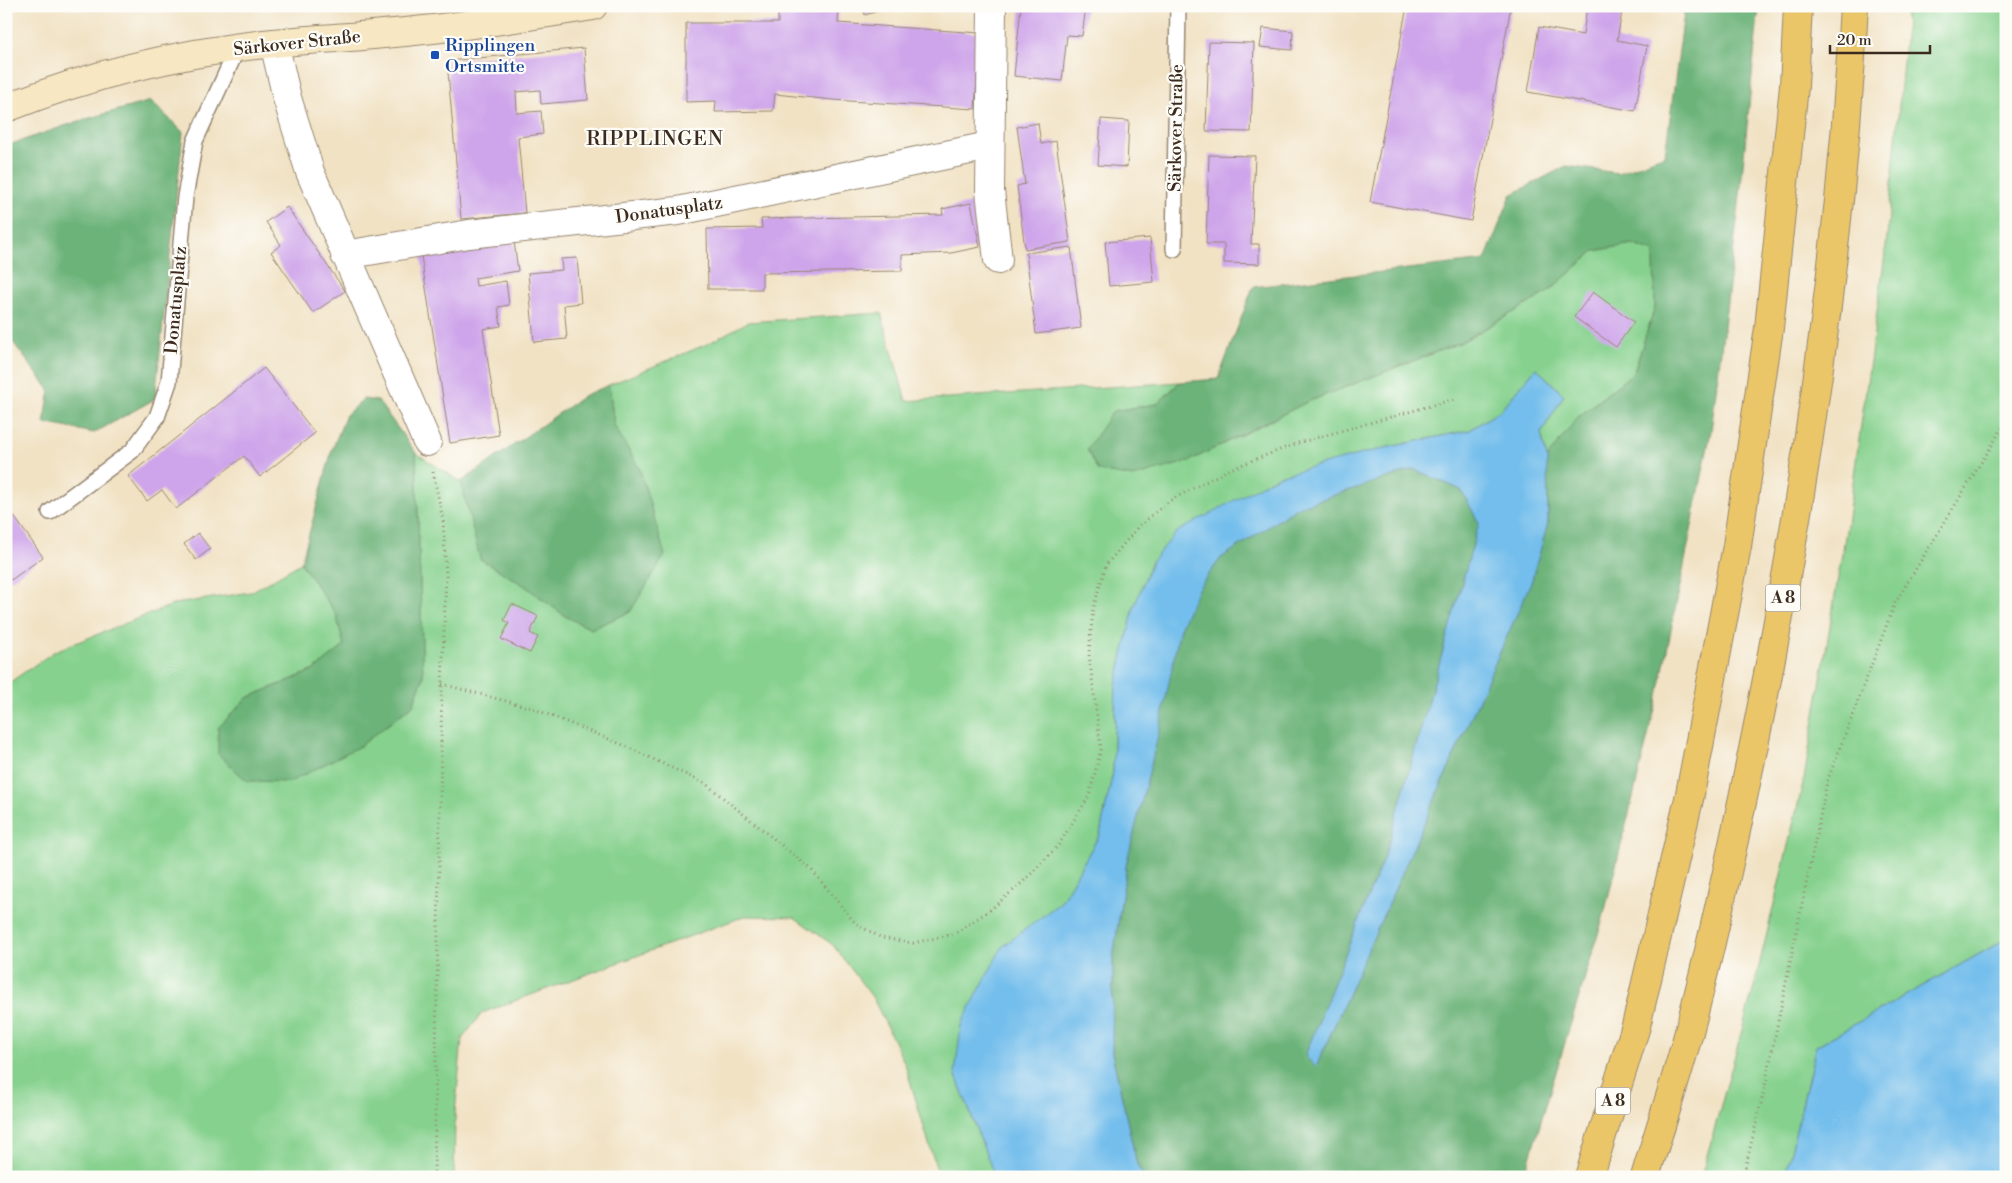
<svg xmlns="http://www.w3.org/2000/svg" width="2012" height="1183" viewBox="0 0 2012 1183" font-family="'Libre Bodoni',serif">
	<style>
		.green { fill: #86d18e; stroke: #607e56 }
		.forest { fill: #6cb379; stroke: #546e4c }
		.water { fill: #73beec; stroke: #577485 }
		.building { fill: #cea4ea }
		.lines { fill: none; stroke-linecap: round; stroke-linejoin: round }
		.lane-casing { stroke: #968671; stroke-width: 18 }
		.street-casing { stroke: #968671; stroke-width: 30 }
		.secondary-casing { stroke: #968671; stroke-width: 30 }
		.highway-casing { stroke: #968671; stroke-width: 30 }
		.path { stroke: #968671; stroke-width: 3; stroke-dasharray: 1 4; stroke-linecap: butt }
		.lane { stroke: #fff; stroke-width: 15 }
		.street { stroke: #fff; stroke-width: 28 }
		.secondary { stroke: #f7e8c3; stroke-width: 28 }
		.highway { stroke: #ebc669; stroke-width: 28 }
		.transit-dot { fill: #1a4fb4; stroke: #fdfcf7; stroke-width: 2 }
		.labels { text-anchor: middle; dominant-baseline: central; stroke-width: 4.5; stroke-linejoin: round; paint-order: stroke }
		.shield { fill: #fdfcf7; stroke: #75695f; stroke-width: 1 }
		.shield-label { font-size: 16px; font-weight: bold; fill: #3b2a1e }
		.street-label { font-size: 18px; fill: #3b2a1e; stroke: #fdfcf7 }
		.transit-label { font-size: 18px; fill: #164399; stroke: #fdfcf7; text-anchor: start }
		.quarter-label { font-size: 20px; letter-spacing: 1px; fill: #3b2a1e; stroke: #fdfcf7 }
	</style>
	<rect width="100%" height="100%" fill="#fdfcf7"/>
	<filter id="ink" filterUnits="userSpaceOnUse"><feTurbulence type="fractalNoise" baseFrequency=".02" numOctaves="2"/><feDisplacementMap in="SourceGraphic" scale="10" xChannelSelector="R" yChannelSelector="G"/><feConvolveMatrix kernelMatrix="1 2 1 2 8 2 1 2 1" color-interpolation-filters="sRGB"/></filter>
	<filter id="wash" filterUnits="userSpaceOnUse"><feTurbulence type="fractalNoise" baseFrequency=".0096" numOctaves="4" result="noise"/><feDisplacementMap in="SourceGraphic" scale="20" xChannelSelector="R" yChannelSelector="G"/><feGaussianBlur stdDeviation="1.12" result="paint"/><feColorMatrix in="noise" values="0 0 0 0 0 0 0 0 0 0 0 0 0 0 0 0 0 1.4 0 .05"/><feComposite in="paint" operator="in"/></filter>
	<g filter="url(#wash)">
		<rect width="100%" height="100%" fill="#f1e2c4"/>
		<!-- green -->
		<g class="green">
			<polygon points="1906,6 2006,6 2006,939 1816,1046 1785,1177 1701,1177 1754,987 1804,779 1847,525 1886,247 1905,41"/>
			<polygon points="1632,244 1654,252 1655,307 1634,372 1577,418 1547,458 1541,433 1564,395 1536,368 1501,410 1470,430 1385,448 1134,607 1116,685 1113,772 1100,834 1061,902 1002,947 955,1073 995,1177 939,1177 905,1064 873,998 833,945 794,917 745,916 482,1013 462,1039 455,1113 454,1177 6,1177 6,685 55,651 175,604 251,592 301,563 336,614 345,646 314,670 247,698 360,746 413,705 423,678 416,453 461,482 481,559 525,586 565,616 591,629 630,612 640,470 614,425 609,385 707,344 748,322 881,313 906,401 1180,382 1157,404 1113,411 1187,462 1307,402 1460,343 1547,293 1594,251"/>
		</g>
		<!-- forest -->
		<g class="forest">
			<polygon points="1685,6 1759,6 1739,205 1711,431 1657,700 1603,918 1524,1177 1144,1177 1137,1165 1112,1053 1113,959 1127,861 1180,628 1198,589 1221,558 1298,507 1414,469 1461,490 1479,523 1387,849 1305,1056 1316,1067 1532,580 1548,523 1547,458 1577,418 1634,372 1655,307 1654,252 1632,244 1594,251 1547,293 1459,343 1307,402 1187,462 1133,477 1098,471 1087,449 1113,411 1157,404 1180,382 1218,379 1253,287 1485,260 1511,195 1566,166 1618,173 1665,155"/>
			<polygon points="151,101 183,132 155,399 94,433 44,423 50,391 6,333 6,146 79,121"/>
			<polygon points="609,385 614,425 640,470 665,555 630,612 591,629 565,616 525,586 480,559 461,482 585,395"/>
			<polygon points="363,399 378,401 416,453 423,678 413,705 360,746 290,782 247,781 218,754 218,728 247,698 314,670 344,646 336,614 301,563 332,450 346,415"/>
		</g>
		<!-- water -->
		<g class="water">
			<polygon points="1536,368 1564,395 1541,433 1547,458 1548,523 1532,580 1316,1067 1305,1056 1387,849 1479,523 1461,490 1414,469 1298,507 1221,558 1198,589 1180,628 1159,732 1127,861 1113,959 1112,1053 1137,1165 1144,1177 995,1177 955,1073 961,1025 1002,947 1061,902 1100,834 1113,772 1116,685 1134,607 1152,561 1177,532 1278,476 1385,448 1470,430 1501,410"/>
			<polygon points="2006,939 2006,1177 1785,1177 1816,1046"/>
		</g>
		<g id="blocks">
			<!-- building -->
			<g class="building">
				<polygon points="863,6 891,6 891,7 865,15"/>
				<polygon points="1021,6 1086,6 1082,36 1067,35 1062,81 1014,76"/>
				<polygon points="1407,6 1511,6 1471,221 1370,202"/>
				<polygon points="1587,6 1623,6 1617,40 1647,46 1635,111 1528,92 1539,27 1583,35"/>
				<polygon points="778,7 839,10 838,23 980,33 975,109 833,100 775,94 773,111 715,112 716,101 686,102 686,23 778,23"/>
				<polygon points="1263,28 1293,31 1292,50 1260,47"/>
				<polygon points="1209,42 1254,43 1251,132 1206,131"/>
				<polygon points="584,48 588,100 541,104 540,90 516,92 517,113 541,111 543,134 518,137 525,213 461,219 447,61"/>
				<polygon points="1101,119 1129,121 1127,167 1098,165"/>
				<polygon points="1038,123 1041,144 1056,141 1070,242 1025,249 1017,186 1025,184 1017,127"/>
				<polygon points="1209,155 1255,156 1251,244 1259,244 1259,264 1224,263 1224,244 1206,244"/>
				<polygon points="971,203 980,247 951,253 902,255 902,271 762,273 762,289 708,289 707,229 762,228 761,219 943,215 942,209"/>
				<polygon points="287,207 345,291 313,313 271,252 281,245 266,222"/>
				<polygon points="1150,238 1154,282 1109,286 1105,242"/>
				<polygon points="514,241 518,271 475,278 476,286 506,281 509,305 498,307 501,326 483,329 499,435 450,443 421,256"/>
				<polygon points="1071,247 1081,328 1036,334 1026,253"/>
				<polygon points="577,258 581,303 564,305 567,339 534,342 528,273 562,270 561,259"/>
				<polygon points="1593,292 1634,322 1616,347 1574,317"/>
				<polygon points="264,368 315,433 260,477 244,456 176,509 162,490 147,501 128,476"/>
				<polygon points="13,515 43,557 11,580 6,573 6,519"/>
				<polygon points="198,533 210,549 196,560 184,544"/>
				<polygon points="512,604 538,616 530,633 538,637 530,653 501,639 509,623 504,620"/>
			</g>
		</g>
	</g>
	<g filter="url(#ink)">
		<use href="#blocks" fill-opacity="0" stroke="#968671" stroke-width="1"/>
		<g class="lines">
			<defs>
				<g id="lane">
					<polyline points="1174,249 1178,6"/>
					<polyline points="50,512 132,451 157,417 169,382 185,197 195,141 238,47"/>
				</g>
				<g id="street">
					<polyline points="992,6 990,191 998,260"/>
					<polyline points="274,43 287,98 310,172 427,442"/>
					<polyline points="345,255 469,234 678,211 989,146"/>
				</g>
				<path id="secondary" d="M6 108C92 74 182 52 274 43 310 39 347 38 383 34 454 28 523 17 593 6"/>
				<g id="highway">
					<polyline points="1589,1177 1636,1026 1689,799 1737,546 1769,328 1794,86 1798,6"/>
					<path d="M1645 1177C1660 1127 1677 1078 1690 1028 1718 920 1741 810 1763 700 1808 471 1842 240 1854 6"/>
				</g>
			</defs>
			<!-- lane casing -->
			<use href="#lane" class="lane-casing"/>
			<!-- street casing -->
			<use href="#street" class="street-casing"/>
			<!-- secondary casing -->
			<use href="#secondary" class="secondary-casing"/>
			<!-- highway casing -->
			<use href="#highway" class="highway-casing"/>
			<!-- path -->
			<g class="path">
				<polyline points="433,472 443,520 446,576 442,684 434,1177"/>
				<polyline points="442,684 532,708 621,744 706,784 811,869 856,924 882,938 913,943 954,934 990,910 1023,882 1058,846 1089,796 1101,749 1089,654 1093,609 1106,565 1138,527 1169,501 1228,470 1298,443 1455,399"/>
				<polyline points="1743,1177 1763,1095 1827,782 1895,603 2006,422"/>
			</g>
			<!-- lane -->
			<use href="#lane" class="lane"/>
			<!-- street -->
			<use href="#street" class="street"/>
			<!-- secondary -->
			<use href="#secondary" class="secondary"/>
			<!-- highway -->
			<use href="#highway" class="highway"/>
		</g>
	</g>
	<!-- markers -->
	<rect class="transit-dot" x="430" y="50" width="10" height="10" rx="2.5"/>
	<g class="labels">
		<!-- shield labels -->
		<g class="shield">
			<rect x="1765.5" y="584.5" width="35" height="27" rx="4"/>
			<rect x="1595.5" y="1087.5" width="35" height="27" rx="4"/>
		</g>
		<g class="shield-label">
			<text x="1783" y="598">A 8</text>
			<text x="1613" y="1101">A 8</text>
		</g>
		<!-- street labels -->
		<g class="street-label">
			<text transform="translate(297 43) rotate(-6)">Särkover Straße</text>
			<text transform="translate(1176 128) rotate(-89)">Särkover Straße</text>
			<text transform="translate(669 210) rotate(-8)">Donatusplatz</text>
			<text transform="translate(176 300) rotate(-85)">Donatusplatz</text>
		</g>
		<!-- transit labels -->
		<g class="transit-label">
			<text x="445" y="45">Ripplingen<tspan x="445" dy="21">Ortsmitte</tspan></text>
		</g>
		<!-- quarter labels -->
		<g class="quarter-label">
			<text x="655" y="139">RIPPLINGEN</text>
		</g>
	</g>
	<!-- margin -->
	<rect width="2012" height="1183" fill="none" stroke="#fdfcf7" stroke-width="25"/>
	<!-- scale -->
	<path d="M1830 45v8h100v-8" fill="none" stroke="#3b2a1e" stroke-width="2.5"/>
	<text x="1837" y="45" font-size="15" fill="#3b2a1e" stroke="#fdfcf7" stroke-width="4" paint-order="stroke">20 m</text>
</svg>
